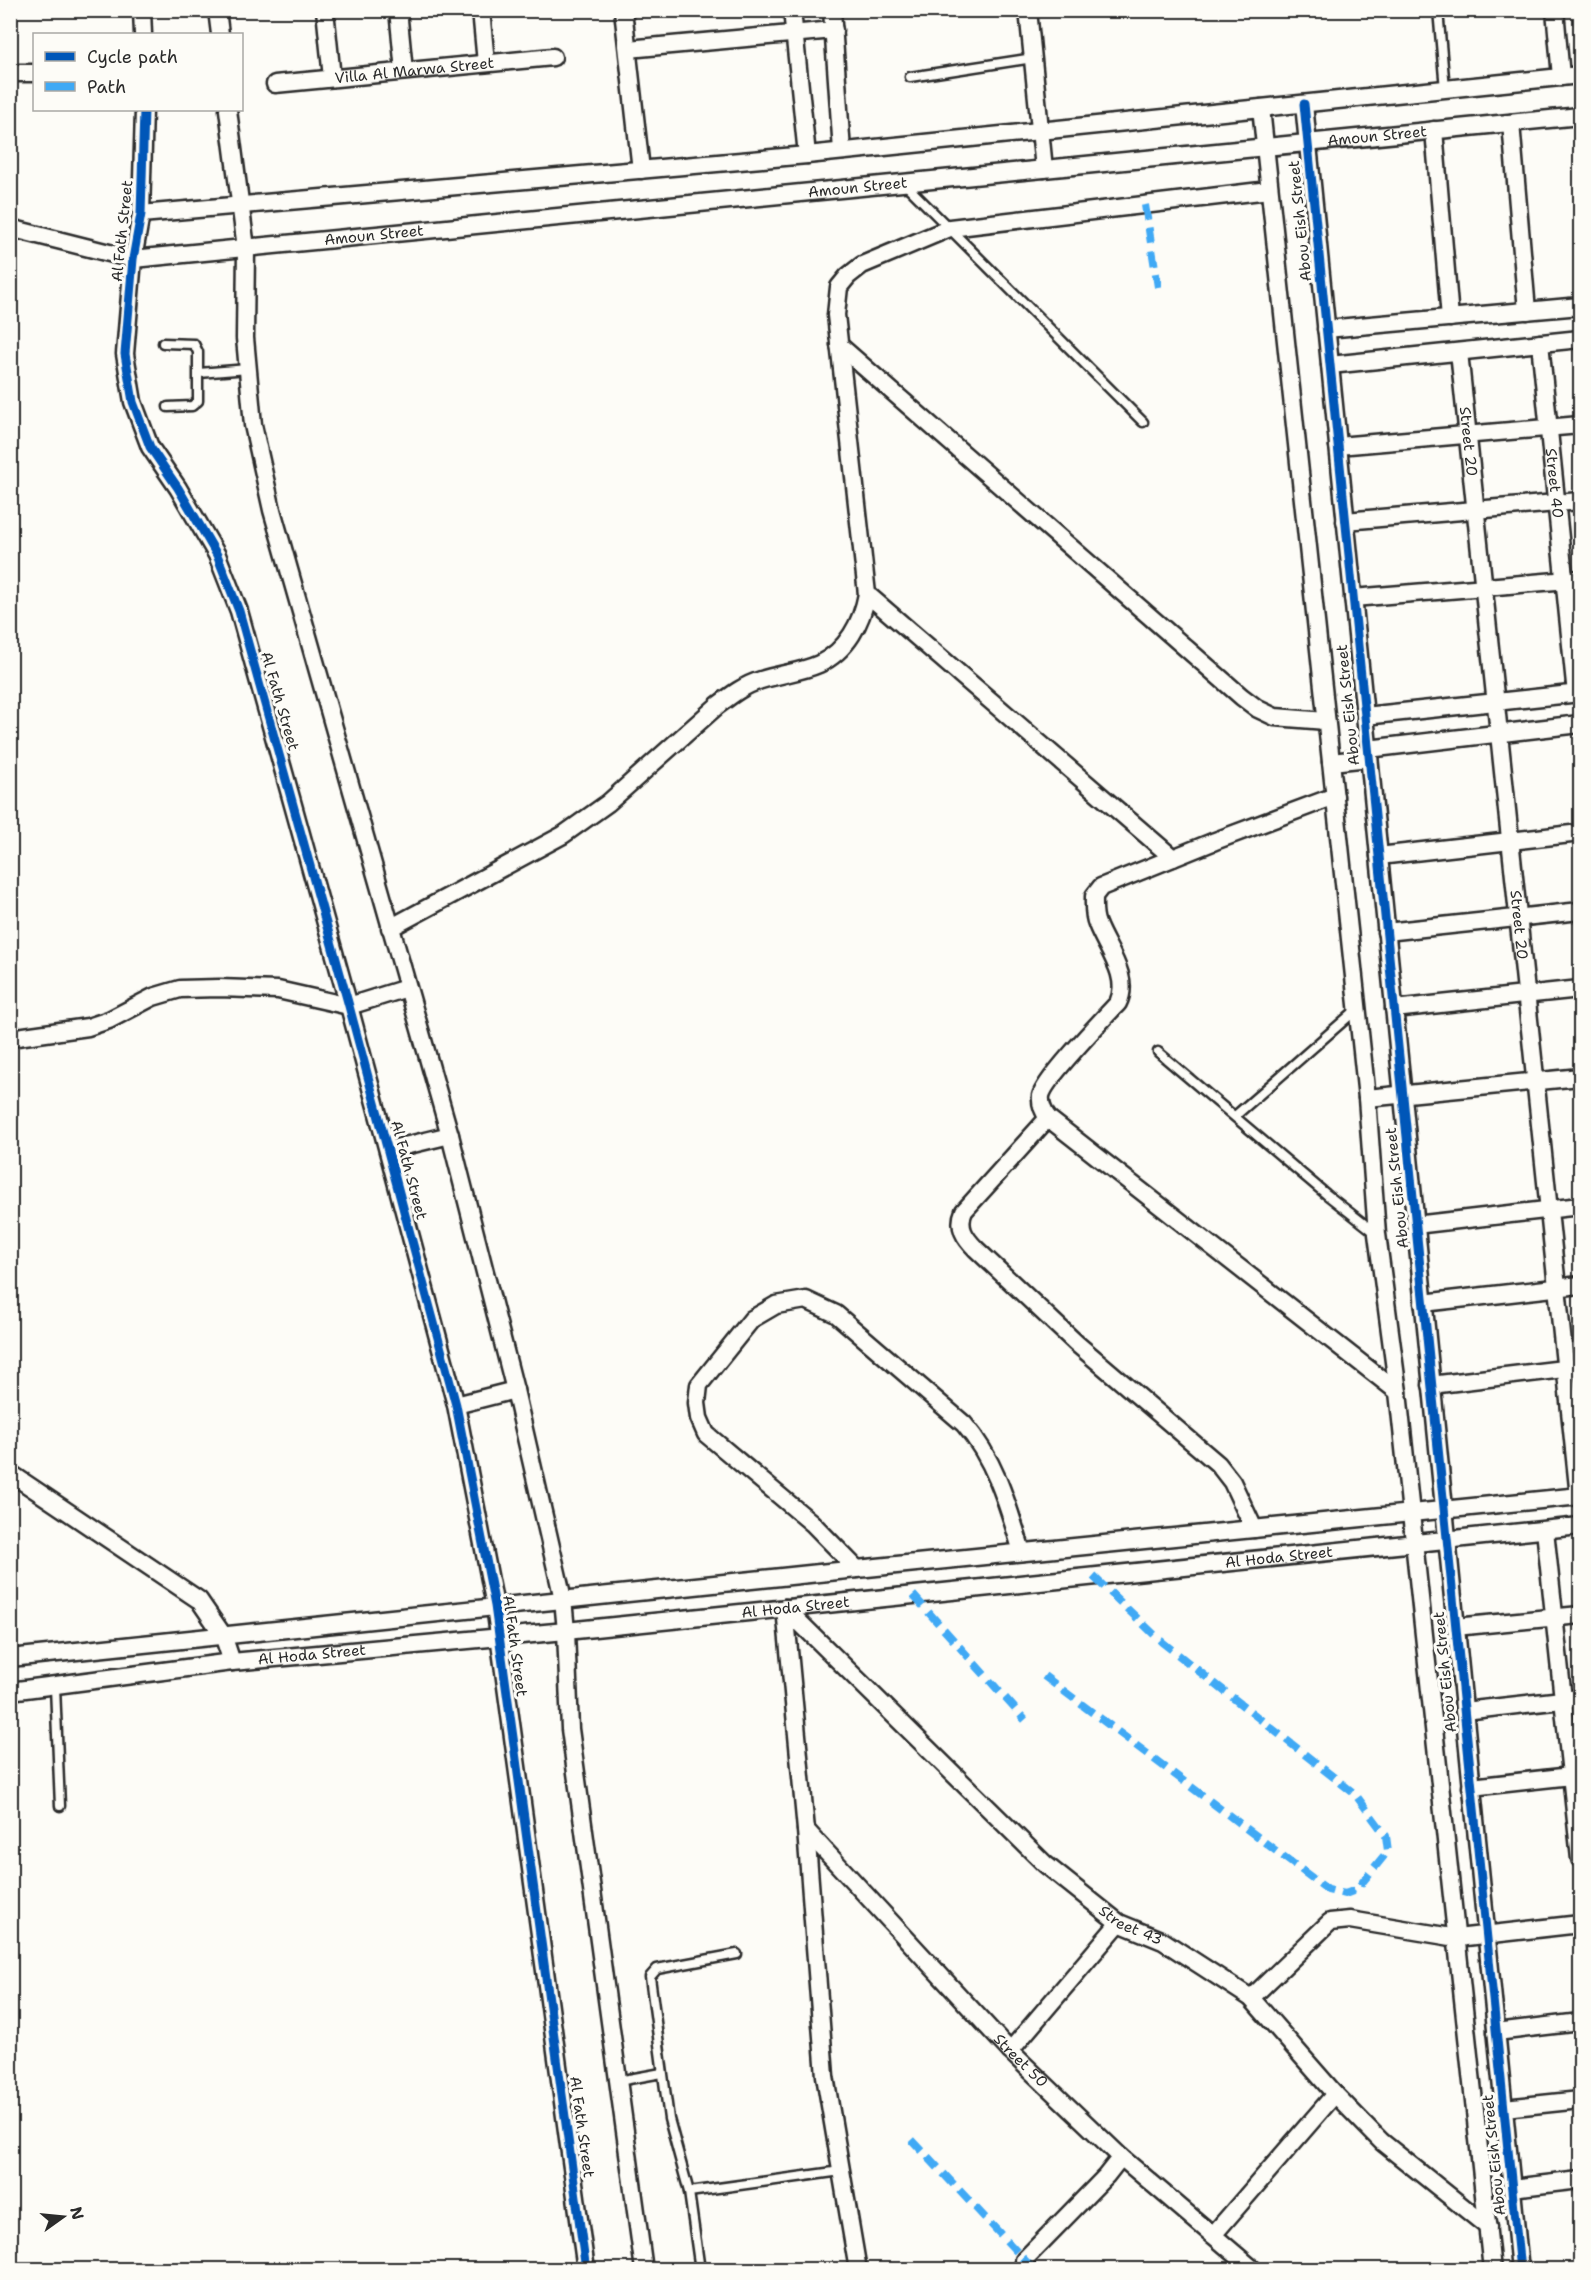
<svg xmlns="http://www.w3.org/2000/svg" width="1591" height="2280" viewBox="0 0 1591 2280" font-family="'Shantell Sans',sans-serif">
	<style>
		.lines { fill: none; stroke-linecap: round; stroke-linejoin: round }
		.lane-casing { stroke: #2b2b2b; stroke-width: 13 }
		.street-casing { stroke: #2b2b2b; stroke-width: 21 }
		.lane { stroke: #fdfcf7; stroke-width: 8 }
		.street { stroke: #fdfcf7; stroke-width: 16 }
		.quiet { stroke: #3fa9f5; stroke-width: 8; stroke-dasharray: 15 8; stroke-linecap: butt }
		.cycleway-casing { stroke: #fdfcf7; stroke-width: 13 }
		.cycleway { stroke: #0057b8; stroke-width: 9 }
		.labels { text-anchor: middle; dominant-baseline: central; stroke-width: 6; stroke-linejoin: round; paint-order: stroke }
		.street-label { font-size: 15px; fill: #2b2b2b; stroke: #fdfcf7 }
	</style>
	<rect width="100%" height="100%" fill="#fdfcf7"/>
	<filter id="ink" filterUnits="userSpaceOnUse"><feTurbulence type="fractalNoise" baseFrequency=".0167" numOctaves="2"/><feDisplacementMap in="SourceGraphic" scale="12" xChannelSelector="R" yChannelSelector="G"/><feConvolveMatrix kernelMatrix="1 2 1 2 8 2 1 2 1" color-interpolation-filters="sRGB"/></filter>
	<g filter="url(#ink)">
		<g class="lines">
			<defs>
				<g id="lane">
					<polyline points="1438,10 1445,89"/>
					<polyline points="910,77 1033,58"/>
					<polyline points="904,183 1143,422"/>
					<polyline points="163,343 194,344 198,352 198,401 192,406 168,407"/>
					<polyline points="199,373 248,369"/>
					<polyline points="1158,1052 1326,1194 1377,1234"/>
					<polyline points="1235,1116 1356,1010"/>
					<polyline points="55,1687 60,1806"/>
					<polyline points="618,2081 662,2073"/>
					<polyline points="689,2192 841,2171"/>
					<polyline points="700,2270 689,2192 669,2119 650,1977 657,1969 737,1954"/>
				</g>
				<g id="street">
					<polyline points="142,10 143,34"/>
					<polyline points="217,10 220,34"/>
					<polyline points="325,10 332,78"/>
					<polyline points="398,10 404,71"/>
					<polyline points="481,10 486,63"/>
					<polyline points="623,10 641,170"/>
					<polyline points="792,10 807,155"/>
					<polyline points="832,10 842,151"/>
					<polyline points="1028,10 1044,169"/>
					<polyline points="1555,10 1561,77"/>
					<polyline points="628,49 834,30"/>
					<polyline points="10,73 34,73"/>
					<path id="s1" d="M275 84 553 57"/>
					<polyline points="1304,104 1520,2270"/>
					<polyline points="1261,108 1367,1098 1377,1234 1398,1392 1492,2270"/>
					<polyline points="144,110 141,214 133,259 125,354 133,402 150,447 178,488 217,555 239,611 349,1006 456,1405 495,1606 586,2270"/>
					<polyline points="228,110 246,248 245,338 253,425 272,510 450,1135 515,1390 563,1599 566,1631 570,1729 644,2270"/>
					<polyline points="1511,123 1527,311"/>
					<polyline points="1434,130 1450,318"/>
					<polyline points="141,214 807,155 1580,75"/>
					<path id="s2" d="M10 228 133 259 1580 116"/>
					<polyline points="1326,329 1580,306"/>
					<path id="s3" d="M1540 343 1576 694"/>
					<polyline points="839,345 1242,697 1258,709 1275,717 1326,721"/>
					<path id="s4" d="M1459 352 1579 1497"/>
					<polyline points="1330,365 1580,339"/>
					<polyline points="1338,446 1580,425"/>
					<polyline points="1345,521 1580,501"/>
					<polyline points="867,594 1173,858"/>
					<polyline points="1353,598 1580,579"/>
					<polyline points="1365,716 1580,693"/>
					<polyline points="1368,749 1580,724"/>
					<polyline points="1331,762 1369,758"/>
					<path d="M1335 796 1215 841 1101 887 1094 896C1094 905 1093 915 1097 924 1106 948 1131 977 1118 1003 1103 1019 1044 1080 1041 1096 1040 1105 1043 1111 1048 1118L1398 1392"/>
					<polyline points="1379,856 1580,833"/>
					<path d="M390 928 563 835 608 803 717 706C730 696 744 685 761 680 780 674 801 672 819 664 847 651 862 622 867 594L836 315 839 287 848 276 862 265 950 228 1269 190"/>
					<polyline points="1386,932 1580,911"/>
					<polyline points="1394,1009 1580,989"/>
					<polyline points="10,1038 88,1027 109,1020 153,997 180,989 219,988 278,990 349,1006 407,988"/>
					<polyline points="1367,1098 1580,1077"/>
					<path d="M1048 1118 964 1211C957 1227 965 1238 976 1249L1076 1343 1218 1464 1232 1482 1254 1529"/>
					<polyline points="388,1150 450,1135"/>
					<polyline points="1415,1225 1580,1206"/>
					<polyline points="1423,1303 1580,1285"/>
					<polyline points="1431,1385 1580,1367"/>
					<polyline points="456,1405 515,1390"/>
					<polyline points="10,1473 199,1600 223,1635 232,1662"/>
					<polyline points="1545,1530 1580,1859"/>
					<path d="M857 1569 812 1523 706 1434 699 1418 697 1403 699 1385 752 1319 776 1305 806 1300 836 1314 964 1424C996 1461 1008 1506 1022 1552"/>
					<path id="s5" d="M785 1608 1045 1864 1119 1923 1163 1941 1251 1998 1335 2094 1382 2142 1488 2227"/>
					<polyline points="785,1608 806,1830 825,2076 858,2270"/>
					<polyline points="1455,1627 1580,1615"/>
					<polyline points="10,1658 857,1569 1580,1496"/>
					<path id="s6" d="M10 1691 232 1662 566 1631 1580 1526"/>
					<polyline points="1464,1711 1580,1698"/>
					<polyline points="1471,1787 1580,1775"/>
					<path id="s7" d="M806 1830 1010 2051 1121 2157 1254 2270"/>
					<polyline points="1251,1998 1330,1922 1350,1920 1457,1938 1580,1924"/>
					<polyline points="1496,2032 1580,2022"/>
					<polyline points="1010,2051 1119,1923"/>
					<polyline points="1504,2108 1580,2100"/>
					<polyline points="1512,2188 1580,2180"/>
					<polyline points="1213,2235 1335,2094"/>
					<polyline points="1024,2260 1106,2176 1121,2157"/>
				</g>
			</defs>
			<!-- lane casing -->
			<use href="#lane" class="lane-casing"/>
			<!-- street casing -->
			<use href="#street" class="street-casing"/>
			<!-- lane -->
			<use href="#lane" class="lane"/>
			<!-- street -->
			<use href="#street" class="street"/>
			<!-- quiet -->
			<g class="quiet">
				<polyline points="1145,205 1158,287"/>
				<polyline points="913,1595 1025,1720"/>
				<polyline points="1044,1676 1328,1890 1345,1894 1356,1890 1388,1851 1386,1836 1355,1794 1162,1642 1093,1576"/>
				<polyline points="912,2140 1034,2270"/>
				<polyline points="1159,2269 1160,2270"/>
			</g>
			<defs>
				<g id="cycleway">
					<polyline points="1304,104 1520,2270"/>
					<polyline points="144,110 141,214 133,259 125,354 133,402 150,447 178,488 217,555 239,611 349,1006 456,1405 495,1606 586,2270"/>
				</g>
			</defs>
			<!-- cycleway casing -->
			<use href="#cycleway" class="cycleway-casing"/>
			<!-- cycleway -->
			<use href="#cycleway" class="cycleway"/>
		</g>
	</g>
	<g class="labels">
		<!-- street labels -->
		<g class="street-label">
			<text stroke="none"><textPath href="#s1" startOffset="140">Villa Al Marwa Street</textPath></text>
			<text stroke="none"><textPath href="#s2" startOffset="1377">Amoun Street</textPath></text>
			<text stroke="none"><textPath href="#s2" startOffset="855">Amoun Street</textPath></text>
			<text transform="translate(1300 221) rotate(-96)">Abou Eish Street</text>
			<text transform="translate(122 231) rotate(-84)">Al Fath Street</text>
			<text stroke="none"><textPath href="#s2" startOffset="369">Amoun Street</textPath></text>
			<text stroke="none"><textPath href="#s4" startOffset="90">Street 20</textPath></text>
			<text stroke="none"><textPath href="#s3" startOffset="141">Street 40</textPath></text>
			<text transform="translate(280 701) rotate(74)">Al Fath Street</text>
			<text transform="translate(1348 705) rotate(-96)">Abou Eish Street</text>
			<text stroke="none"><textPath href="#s4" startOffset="576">Street 20</textPath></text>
			<text transform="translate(409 1170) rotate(75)">Al Fath Street</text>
			<text transform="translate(1397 1188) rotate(-96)">Abou Eish Street</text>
			<text stroke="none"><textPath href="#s6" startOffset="1276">Al Hoda Street</textPath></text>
			<text stroke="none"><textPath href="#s6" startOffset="790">Al Hoda Street</textPath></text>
			<text transform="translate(515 1646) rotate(82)">Al Fath Street</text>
			<text stroke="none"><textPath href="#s6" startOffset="304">Al Hoda Street</textPath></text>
			<text transform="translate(1445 1672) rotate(-96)">Abou Eish Street</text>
			<text stroke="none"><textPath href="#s5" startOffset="471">Street 43</textPath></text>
			<text stroke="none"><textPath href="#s7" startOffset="315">Street 50</textPath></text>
			<text transform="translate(582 2127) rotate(82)">Al Fath Street</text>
			<text transform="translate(1494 2155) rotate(-96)">Abou Eish Street</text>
		</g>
	</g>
	<!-- margin -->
	<rect width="1591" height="2280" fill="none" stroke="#fdfcf7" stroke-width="36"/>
	<rect x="18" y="18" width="1555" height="2244" fill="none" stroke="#2b2b2b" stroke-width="2" filter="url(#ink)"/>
	<!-- legend -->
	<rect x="33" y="33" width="210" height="78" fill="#fdfcf7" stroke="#a9a8a5" stroke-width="1.5"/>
	<rect x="45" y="52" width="30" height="9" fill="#0057b8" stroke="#a9a8a5" stroke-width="1.5"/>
	<text x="87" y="63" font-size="18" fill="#2b2b2b">Cycle path</text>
	<rect x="45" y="82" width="30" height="9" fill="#3fa9f5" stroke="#a9a8a5" stroke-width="1.5"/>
	<text x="87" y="93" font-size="18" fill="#2b2b2b">Path</text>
	<!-- north arrow -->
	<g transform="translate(63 2217) rotate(75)" stroke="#fdfcf7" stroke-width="4.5" paint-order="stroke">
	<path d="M0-4.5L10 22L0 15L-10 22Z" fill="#2b2b2b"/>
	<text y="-9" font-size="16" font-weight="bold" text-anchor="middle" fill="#2b2b2b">N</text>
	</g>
</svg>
